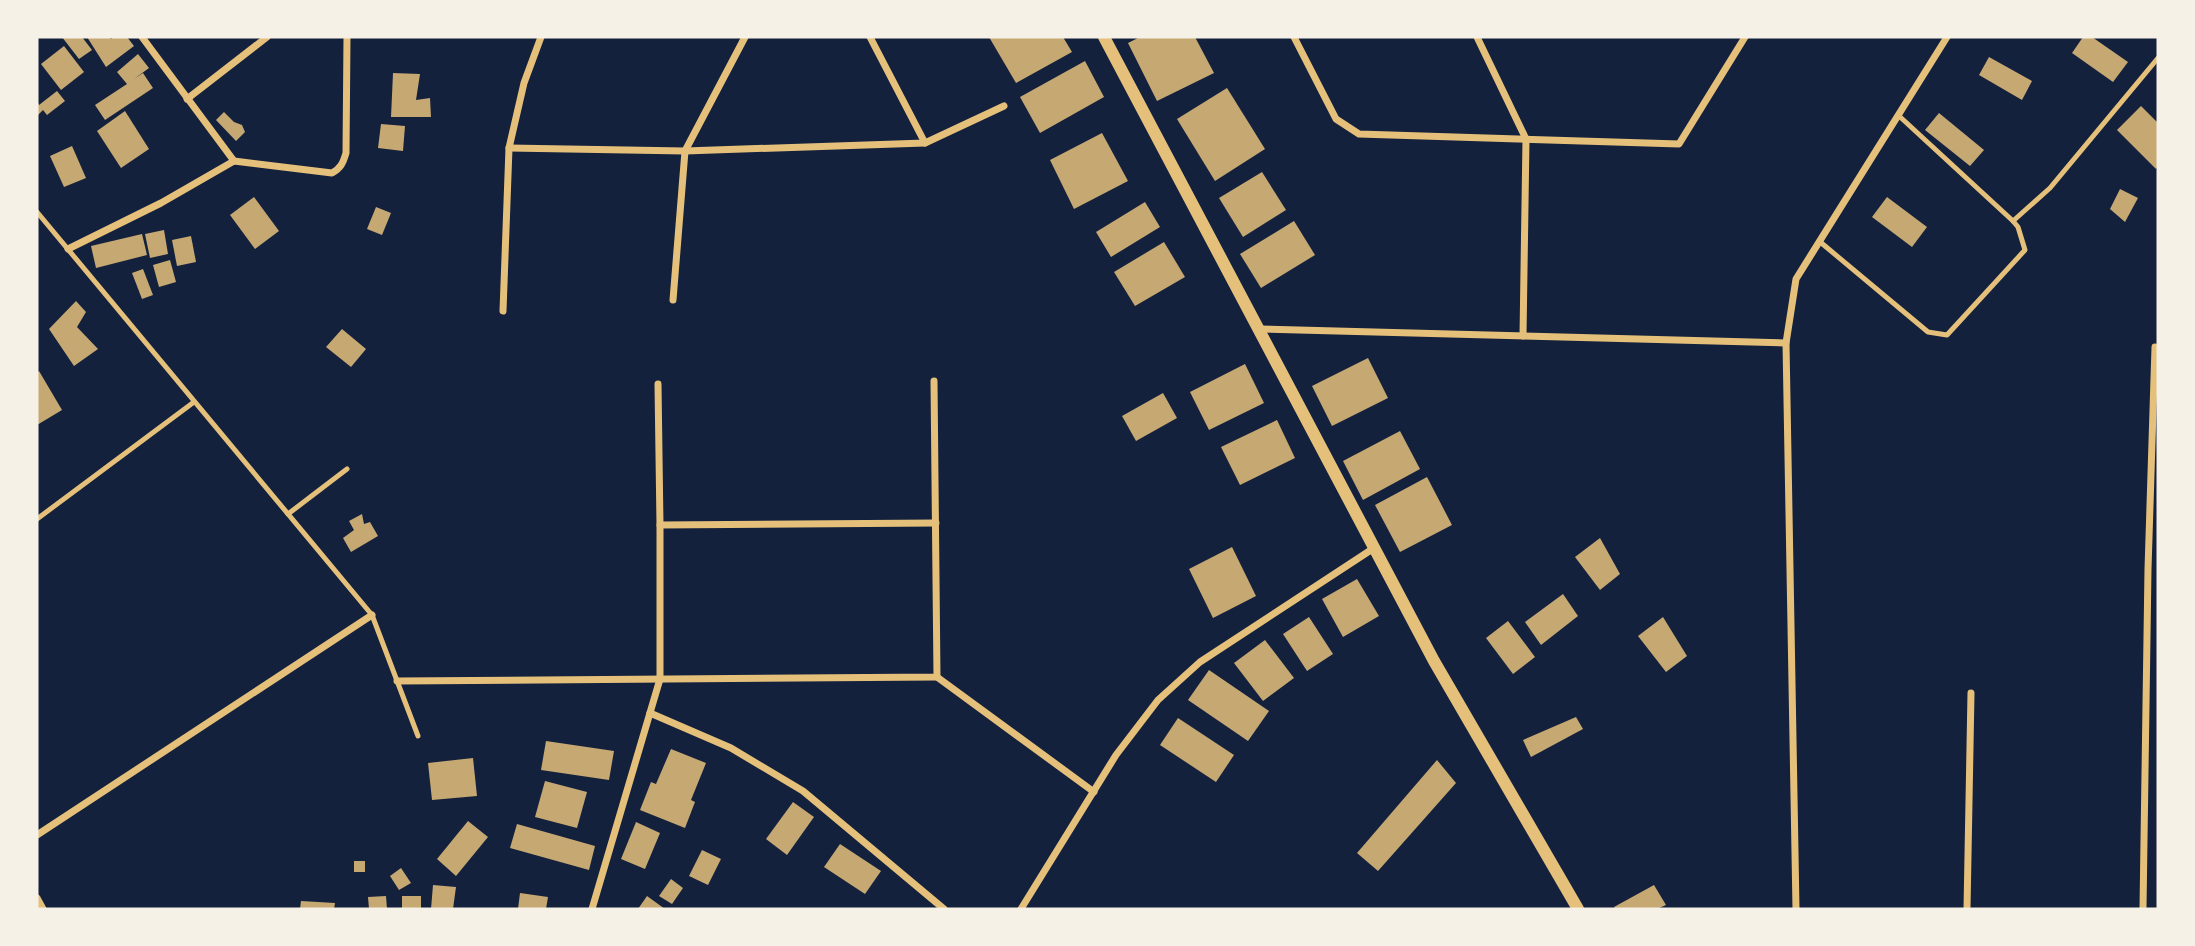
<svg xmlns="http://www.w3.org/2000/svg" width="2195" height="946" viewBox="0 0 2195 946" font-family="Rubik,sans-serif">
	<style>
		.building { fill: #c6a872 }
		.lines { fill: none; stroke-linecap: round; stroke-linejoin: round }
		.service { stroke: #e5c07b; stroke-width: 5 }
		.minor { stroke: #e5c07b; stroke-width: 7 }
		.tertiary { stroke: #e5c07b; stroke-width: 12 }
	</style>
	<rect width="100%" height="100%" fill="#14213d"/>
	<!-- building -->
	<g class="building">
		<polygon points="62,37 82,37 92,50 79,59"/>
		<polygon points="87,37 109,37 111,39 114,37 127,37 134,46 106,67"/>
		<polygon points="989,37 1063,37 1072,52 1016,83"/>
		<polygon points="1140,37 1195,37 1214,73 1157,101 1128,43"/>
		<polygon points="2083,37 2092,37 2128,62 2113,82 2072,53"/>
		<polygon points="64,46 84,72 61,90 41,64"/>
		<polygon points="138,54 149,68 134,79 143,73 153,88 105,120 95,105 127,84 117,72"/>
		<polygon points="1989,57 2032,81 2022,100 1979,75"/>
		<polygon points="1085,61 1104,97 1040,133 1020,97"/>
		<polygon points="393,73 420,74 416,100 430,98 431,117 391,117"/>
		<polygon points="1227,88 1265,149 1215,181 1177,119"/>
		<polygon points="57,91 65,101 47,115 43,110 37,116 37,101 39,105"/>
		<polygon points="2141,106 2158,123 2158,166 2156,169 2117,130"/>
		<polygon points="125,111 149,149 121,168 97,131"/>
		<polygon points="224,112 234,122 242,125 245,132 236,141 216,120"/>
		<polygon points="1939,113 1984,150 1970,166 1925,130"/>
		<polygon points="381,124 405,126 403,151 378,148"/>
		<polygon points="1102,133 1128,181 1074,209 1050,160"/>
		<polygon points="72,146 86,178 64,187 50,156"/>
		<polygon points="1262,172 1286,210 1243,237 1219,198"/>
		<polygon points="2120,189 2138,198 2125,222 2110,209"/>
		<polygon points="254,197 279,231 255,249 230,215"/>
		<polygon points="1887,197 1927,227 1912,247 1872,217"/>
		<polygon points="1145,202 1160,227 1111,257 1096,232"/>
		<polygon points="376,207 391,213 382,235 367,229"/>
		<polygon points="1294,221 1315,255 1261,288 1240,254"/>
		<polygon points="164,230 168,254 150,258 145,234"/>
		<polygon points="142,234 147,255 96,268 91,246"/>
		<polygon points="191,236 196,262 177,266 172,240"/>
		<polygon points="1164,242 1185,277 1135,306 1114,272"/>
		<polygon points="170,260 176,282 159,287 153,265"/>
		<polygon points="143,269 153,295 142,299 132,273"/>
		<polygon points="76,301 86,312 77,327 98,349 74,366 49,329"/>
		<polygon points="342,329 366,349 351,367 326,347"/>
		<polygon points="1368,358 1388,398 1332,426 1312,386"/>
		<polygon points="1245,364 1264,403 1209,430 1190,392"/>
		<polygon points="39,371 62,410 37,425 37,373"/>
		<polygon points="1163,393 1177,418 1136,441 1122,416"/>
		<polygon points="1277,420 1295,458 1240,485 1221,447"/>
		<polygon points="1400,431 1420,469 1363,500 1343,461"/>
		<polygon points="1427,477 1452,525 1400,552 1375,505"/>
		<polygon points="362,514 364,524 370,522 378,536 351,552 343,538 354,530 349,521"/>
		<polygon points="1600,538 1620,574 1600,590 1575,557"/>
		<polygon points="1232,547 1256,596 1213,618 1189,569"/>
		<polygon points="1357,579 1379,616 1343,637 1322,599"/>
		<polygon points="1563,594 1578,616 1541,645 1525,622"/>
		<polygon points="1309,617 1333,654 1307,671 1283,634"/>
		<polygon points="1663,617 1687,656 1666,672 1638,636"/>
		<polygon points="1508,621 1535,657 1513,674 1486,638"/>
		<polygon points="1265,640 1294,678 1263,701 1234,663"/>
		<polygon points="1209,670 1269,711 1248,741 1188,700"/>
		<polygon points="1576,717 1583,729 1531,757 1523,740"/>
		<polygon points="1178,718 1234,755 1216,782 1160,745"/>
		<polygon points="546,741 614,751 609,780 541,770"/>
		<polygon points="671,749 706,763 691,800 695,802 685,828 640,810 651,782 656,784"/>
		<polygon points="473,758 477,796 432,800 428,763"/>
		<polygon points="1437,760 1456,783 1378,871 1357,853"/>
		<polygon points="545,781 587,792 577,828 535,817"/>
		<polygon points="793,802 814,817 787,855 766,839"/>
		<polygon points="468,821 488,837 456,876 437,859"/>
		<polygon points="636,822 660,833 645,869 621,859"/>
		<polygon points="517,824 595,846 589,870 510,848"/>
		<polygon points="840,844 881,871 865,894 824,867"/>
		<polygon points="702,850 721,859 708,885 689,876"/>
		<rect x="354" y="861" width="11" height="11"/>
		<polygon points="401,868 411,883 399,890 390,876"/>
		<polygon points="671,879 683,888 672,904 659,896"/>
		<polygon points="433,885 456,887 453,909 431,909"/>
		<polygon points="1654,885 1666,905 1657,909 1615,909 1614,907"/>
		<polygon points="520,893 548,897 546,909 518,909"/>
		<polygon points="386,896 387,909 369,909 368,897"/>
		<rect x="402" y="896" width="19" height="13"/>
		<polygon points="647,896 665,909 638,909"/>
		<polygon points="301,901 335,903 334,909 300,909"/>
	</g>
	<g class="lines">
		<!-- service -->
		<g class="service">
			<polyline points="37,212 372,615 418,736"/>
			<polyline points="2013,221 2050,188 2158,58"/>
			<polyline points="1819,241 1928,332 1947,335 2025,250 2018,227 2013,221 1898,115"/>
			<polyline points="288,514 347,469"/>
			<polyline points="37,519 194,402"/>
		</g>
		<!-- minor -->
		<g class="minor">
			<polyline points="142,37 234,161"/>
			<polyline points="870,37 925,143"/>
			<polyline points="1294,37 1336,119 1359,134 1679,144 1745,37"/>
			<polyline points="1477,37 1526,139 1523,336"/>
			<polyline points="187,99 267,37"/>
			<polyline points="509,148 685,151 925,143 1004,106"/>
			<path d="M68 249 161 203 234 161 332 173C341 168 343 163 346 153L347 37"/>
			<polyline points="673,300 685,151 745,37"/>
			<polyline points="503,311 509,148 524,83 541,37"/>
			<polyline points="1259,329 1786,343"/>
			<polyline points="660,525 936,523"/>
			<polyline points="937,677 1094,792"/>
			<polyline points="397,681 937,677 934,381"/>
			<polyline points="650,713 731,748 803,791 944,909"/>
			<polyline points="37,835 372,615"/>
			<polyline points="37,898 43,909"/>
			<polyline points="592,909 660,679 660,525 658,384"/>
			<polyline points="1021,909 1116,755 1158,700 1200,662 1374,548"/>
			<polyline points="1796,909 1786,343 1796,279 1947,37"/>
			<polyline points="1967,909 1971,693"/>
			<polyline points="2143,909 2148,569 2155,347"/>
		</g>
		<!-- tertiary -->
		<polyline class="tertiary" points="1104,37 1434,661 1578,909"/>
	</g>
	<!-- border -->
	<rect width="2195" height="946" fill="none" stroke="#f6f1e7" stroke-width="77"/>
</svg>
